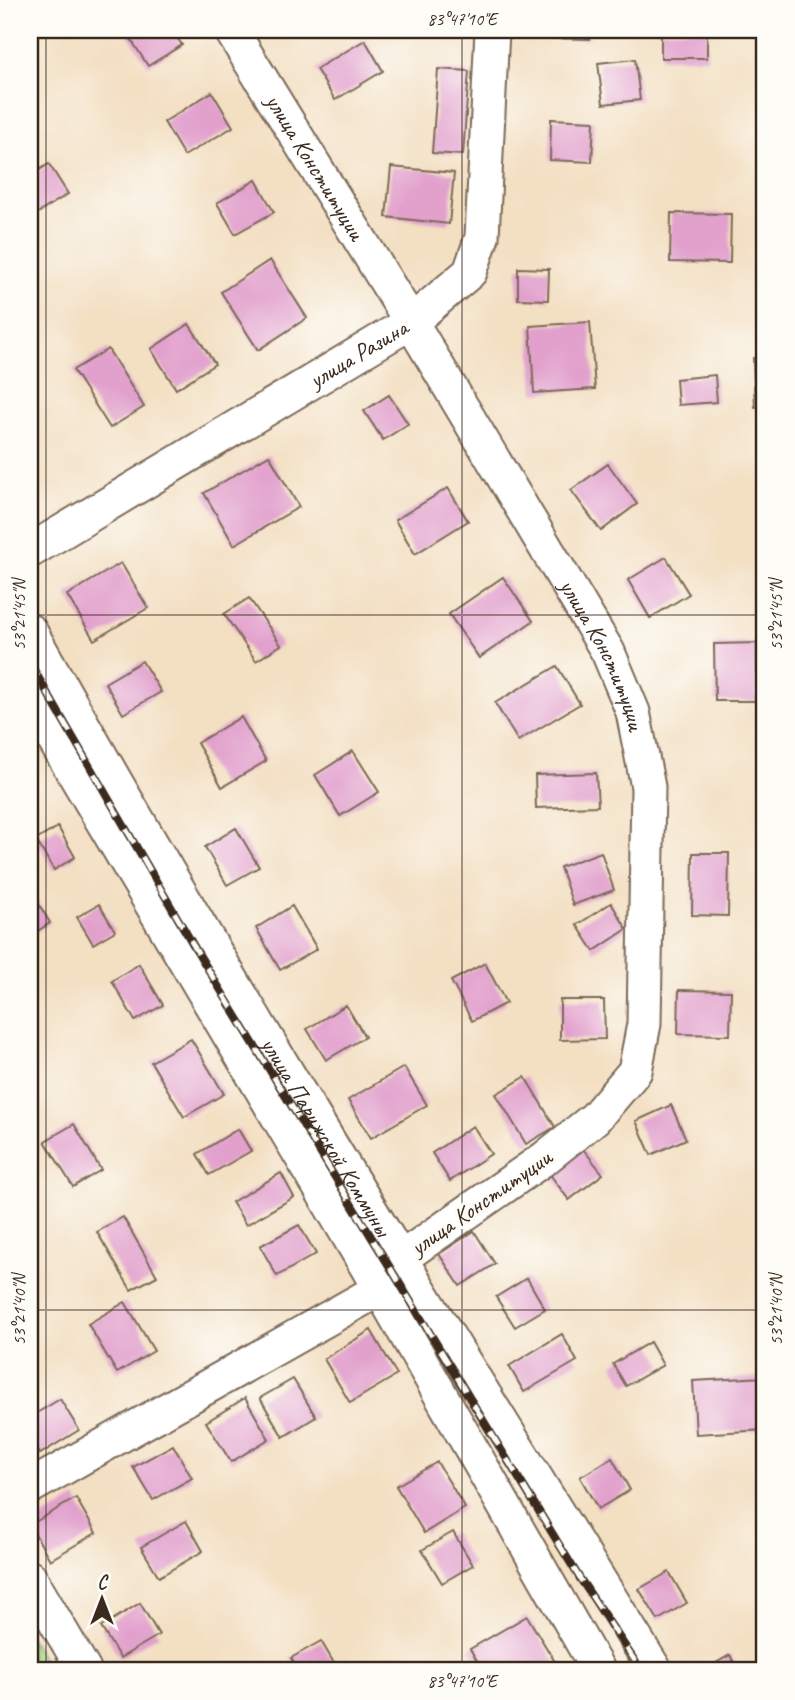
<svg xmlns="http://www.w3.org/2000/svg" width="795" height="1700" viewBox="0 0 795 1700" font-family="Caveat,sans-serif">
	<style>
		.green { fill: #a8d684; stroke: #728051; stroke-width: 2 }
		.building { fill: #e2a1cd }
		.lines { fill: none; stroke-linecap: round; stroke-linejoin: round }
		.street-casing { stroke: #7b6957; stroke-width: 37 }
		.street { stroke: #fff; stroke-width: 33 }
		.rail-casing { stroke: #3b2a1e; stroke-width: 8 }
		.rail { stroke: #fdfcf7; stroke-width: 5; stroke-dasharray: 16; stroke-linecap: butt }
		.ticks { fill: none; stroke: #3b2a1e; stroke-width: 2; stroke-opacity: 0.45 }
		.labels { text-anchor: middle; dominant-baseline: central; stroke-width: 6; stroke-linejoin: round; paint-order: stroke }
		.street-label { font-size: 24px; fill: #3b2a1e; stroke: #fdfcf7 }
		.neatline { fill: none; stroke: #3b2a1e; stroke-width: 2.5 }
		.ticks-label { font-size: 18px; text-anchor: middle; fill: #3b2a1e }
	</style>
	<rect width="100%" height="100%" fill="#fdfcf7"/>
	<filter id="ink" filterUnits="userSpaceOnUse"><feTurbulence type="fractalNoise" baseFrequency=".0143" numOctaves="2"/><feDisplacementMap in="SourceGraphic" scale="14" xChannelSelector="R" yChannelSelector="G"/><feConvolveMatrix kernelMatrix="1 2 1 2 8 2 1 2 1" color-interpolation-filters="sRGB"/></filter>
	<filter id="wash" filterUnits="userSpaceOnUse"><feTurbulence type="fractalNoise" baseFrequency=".00686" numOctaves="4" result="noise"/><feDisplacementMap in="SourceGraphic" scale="28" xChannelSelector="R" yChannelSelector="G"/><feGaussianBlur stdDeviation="1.57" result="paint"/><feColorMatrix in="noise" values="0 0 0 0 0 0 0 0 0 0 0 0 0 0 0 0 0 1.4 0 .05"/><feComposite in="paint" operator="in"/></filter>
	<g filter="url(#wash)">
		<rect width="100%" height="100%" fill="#f3dfc2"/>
		<!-- green -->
		<polygon class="green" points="30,1638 49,1670 30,1670"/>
		<g id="blocks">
			<!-- building -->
			<g class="building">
				<polygon points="125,30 172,30 182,45 148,66"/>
				<polygon points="539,30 589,30 589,39 539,38"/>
				<rect x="661" y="30" width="46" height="28"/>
				<polygon points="365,40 383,71 335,100 316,69"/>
				<polygon points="635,59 640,100 603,104 598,63"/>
				<polygon points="438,69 469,71 463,155 432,153"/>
				<polygon points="212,92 233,127 184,156 164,122"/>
				<polygon points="551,119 594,121 592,162 550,160"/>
				<polygon points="49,164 68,194 30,218 30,176"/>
				<polygon points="391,167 454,173 449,224 386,217"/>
				<polygon points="256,180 274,212 235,234 217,203"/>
				<polygon points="671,213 731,214 730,263 670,262"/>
				<polygon points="270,260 307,318 258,350 221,292"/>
				<polygon points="518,268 549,269 548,300 518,299"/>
				<polygon points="590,322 595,389 534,393 530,326"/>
				<polygon points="189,324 215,364 176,389 151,349"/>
				<polygon points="108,349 144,407 110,428 73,370"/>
				<polygon points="753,358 765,358 765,406 755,407"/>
				<polygon points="715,375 717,402 678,405 676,379"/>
				<polygon points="389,395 408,424 383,440 364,411"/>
				<polygon points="269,455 299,507 234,545 204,493"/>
				<polygon points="608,464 637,504 601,531 571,490"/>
				<polygon points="448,488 468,521 415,554 395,520"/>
				<polygon points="666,557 689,594 650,618 628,580"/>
				<polygon points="121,563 148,608 94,640 67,595"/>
				<polygon points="503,577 533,621 479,658 449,614"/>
				<polygon points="249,598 281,645 256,661 224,614"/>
				<polygon points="757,643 757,701 715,701 714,644"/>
				<polygon points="142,661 161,692 123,714 105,683"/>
				<polygon points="557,666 580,704 518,741 495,703"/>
				<polygon points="241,717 266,761 222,787 197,743"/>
				<polygon points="353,751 379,792 340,816 315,775"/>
				<polygon points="596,773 598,806 536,808 535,775"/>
				<polygon points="58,827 75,857 54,870 36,840"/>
				<polygon points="236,828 259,867 227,885 205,847"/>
				<polygon points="601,852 614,890 573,905 560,867"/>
				<polygon points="693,853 729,853 728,916 692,915"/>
				<polygon points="30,889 50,923 30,936"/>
				<polygon points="611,903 627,929 594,951 577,925"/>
				<polygon points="99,904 115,931 93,944 77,917"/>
				<polygon points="292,906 317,949 280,970 256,928"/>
				<polygon points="485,963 506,1003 472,1021 451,981"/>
				<polygon points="139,964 163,1005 135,1021 112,981"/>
				<polygon points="679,990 731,991 730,1035 678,1034"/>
				<polygon points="560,1000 604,1000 605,1039 560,1040"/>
				<polygon points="346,1005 365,1037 326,1060 307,1029"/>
				<polygon points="191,1039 224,1094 184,1117 151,1062"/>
				<polygon points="404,1067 427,1105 371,1138 348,1100"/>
				<polygon points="525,1077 555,1127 526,1144 496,1094"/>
				<polygon points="671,1105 686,1139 651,1155 636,1121"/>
				<polygon points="74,1124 101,1170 73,1187 45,1141"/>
				<polygon points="473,1126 491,1154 450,1181 432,1153"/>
				<polygon points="238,1129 251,1151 209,1175 197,1154"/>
				<polygon points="579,1144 603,1174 569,1200 546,1169"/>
				<polygon points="281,1173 294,1197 246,1225 232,1202"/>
				<polygon points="123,1217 157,1276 131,1290 97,1232"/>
				<polygon points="299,1225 316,1254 277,1276 260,1246"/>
				<polygon points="474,1231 495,1264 460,1286 439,1254"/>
				<polygon points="527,1278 545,1309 515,1327 496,1297"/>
				<polygon points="125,1302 154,1351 117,1373 88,1324"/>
				<polygon points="371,1330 397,1375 350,1403 324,1359"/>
				<polygon points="562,1334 577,1361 524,1392 509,1366"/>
				<polygon points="650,1342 663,1365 626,1386 613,1364"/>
				<polygon points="765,1377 765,1430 696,1434 693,1381"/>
				<polygon points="293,1379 316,1417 283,1437 260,1398"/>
				<polygon points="245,1398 269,1439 231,1462 206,1422"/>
				<polygon points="60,1399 79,1430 40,1454 30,1437 30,1417"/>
				<polygon points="173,1445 192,1478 153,1500 133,1467"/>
				<polygon points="612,1458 630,1490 598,1509 580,1477"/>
				<polygon points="437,1462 465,1508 424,1533 396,1486"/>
				<polygon points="76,1498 96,1533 50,1560 30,1525"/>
				<polygon points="186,1521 203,1551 159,1577 141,1547"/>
				<polygon points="453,1532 473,1565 442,1583 422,1550"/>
				<polygon points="669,1572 687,1603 658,1620 639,1589"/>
				<polygon points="140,1603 159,1635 120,1658 101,1627"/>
				<polygon points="527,1616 560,1670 483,1670 470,1649"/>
				<polygon points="321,1641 338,1670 298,1670 291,1658"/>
				<polygon points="730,1655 738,1670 704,1670"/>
			</g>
		</g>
	</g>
	<g filter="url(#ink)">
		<use href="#blocks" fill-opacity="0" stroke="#7b6957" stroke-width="2"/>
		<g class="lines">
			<defs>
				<g id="street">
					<path id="s1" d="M231 30 411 322 608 652 633 712 648 787 644 1024 635 1071 595 1118 545 1158 400 1259"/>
					<path id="s2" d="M30 551 411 322 470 272 482 237 492 30"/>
					<path id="s3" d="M30 631C227 984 442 1327 655 1670"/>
					<polyline points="30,699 380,1289 598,1670"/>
					<polyline points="30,1487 380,1289"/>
					<polyline points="30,1578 84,1670"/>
				</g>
			</defs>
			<!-- street casing -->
			<use href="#street" class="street-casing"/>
			<!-- street -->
			<use href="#street" class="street"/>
			<defs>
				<polyline id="rail" points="30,663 195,948 579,1577 641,1670"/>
			</defs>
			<!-- rail casing -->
			<use href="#rail" class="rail-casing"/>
			<!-- rail -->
			<use href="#rail" class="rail"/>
		</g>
	</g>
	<!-- ticks -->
	<path class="ticks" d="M46 30V1670M462 30V1670M30 615H765M30 1310H765"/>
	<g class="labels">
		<!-- street labels -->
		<g class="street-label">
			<text stroke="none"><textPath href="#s1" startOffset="161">улица Конституции</textPath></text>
			<text stroke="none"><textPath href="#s2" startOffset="383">улица Разина</textPath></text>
			<text stroke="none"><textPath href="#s1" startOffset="728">улица Конституции</textPath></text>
			<text stroke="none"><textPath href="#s3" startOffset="586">улица Парижской Коммуны</textPath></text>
			<text transform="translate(481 1202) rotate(-35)">улица Конституции</text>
		</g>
	</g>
	<!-- margin -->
	<rect width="795" height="1700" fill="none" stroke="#fdfcf7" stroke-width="77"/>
	<!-- north arrow -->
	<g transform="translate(102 1599)" stroke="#fdfcf7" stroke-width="5" paint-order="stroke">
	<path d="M0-5L12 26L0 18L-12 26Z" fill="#3b2a1e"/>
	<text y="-10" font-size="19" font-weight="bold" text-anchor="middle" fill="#3b2a1e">С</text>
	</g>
	<rect x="38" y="38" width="718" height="1624" class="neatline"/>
	<g class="ticks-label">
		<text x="462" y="25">83°47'10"E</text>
		<text transform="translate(19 615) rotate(-90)" y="6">53°21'45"N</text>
		<text transform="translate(776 615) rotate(-90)" y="6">53°21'45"N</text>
		<text transform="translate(19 1310) rotate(-90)" y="6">53°21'40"N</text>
		<text transform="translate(776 1310) rotate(-90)" y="6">53°21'40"N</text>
		<text x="462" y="1687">83°47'10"E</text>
	</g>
</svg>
